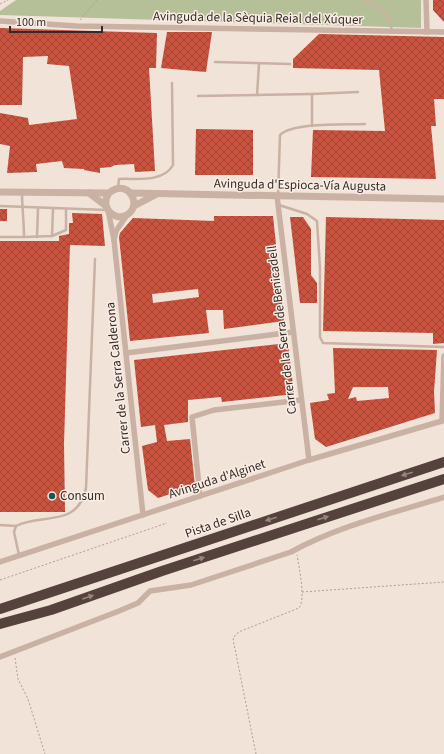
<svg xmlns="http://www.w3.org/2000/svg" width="444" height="754" viewBox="0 0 444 754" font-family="'Source Sans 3',sans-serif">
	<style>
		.park { fill: #b6c098 }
		.building { fill: url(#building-cross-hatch); fill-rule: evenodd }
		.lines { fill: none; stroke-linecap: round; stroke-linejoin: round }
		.path { stroke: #b59b8e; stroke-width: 1; stroke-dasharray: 2 2; stroke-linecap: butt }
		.service { stroke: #c9b1a3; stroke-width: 2.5 }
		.minor { stroke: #c9b1a3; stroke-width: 5.5 }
		.tertiary { stroke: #c9b1a3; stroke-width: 7 }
		.motorway { stroke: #56423c; stroke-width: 10 }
		.oneway { fill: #97867f }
		.poi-dot { fill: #1b5655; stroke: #f9ede4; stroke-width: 1.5 }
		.labels { text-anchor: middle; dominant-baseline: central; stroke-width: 3; stroke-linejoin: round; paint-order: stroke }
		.street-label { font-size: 13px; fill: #342926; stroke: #f9ede4 }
		.poi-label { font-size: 13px; fill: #342926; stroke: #f9ede4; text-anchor: start }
	</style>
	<defs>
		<pattern id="building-cross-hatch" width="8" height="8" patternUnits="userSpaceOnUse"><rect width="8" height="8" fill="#c9533e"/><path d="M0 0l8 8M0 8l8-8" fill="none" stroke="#a44534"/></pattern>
	</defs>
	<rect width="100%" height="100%" fill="#f1e3d7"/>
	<!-- park -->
	<polygon class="park" points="16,0 421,0 421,28 0,15 0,11"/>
	<!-- building -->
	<g class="building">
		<polygon points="433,0 444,0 444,22 433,10"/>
		<polygon points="0,28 157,33 156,68 149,68 155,171 135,172 134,164 115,165 111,167 100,168 100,173 84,170 84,169 64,168 62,161 36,164 37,172 7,173 10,146 0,144 0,113 28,118 29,125 77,119 69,66 47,64 48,56 23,57 22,105 0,105"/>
		<polygon points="167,32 212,32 206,72 161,68"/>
		<polygon points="319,34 444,37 444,99 434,99 436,126 431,126 436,179 311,177 313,130 385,131 379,70 293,68 293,59"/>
		<polygon points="196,129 253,130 253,175 195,175"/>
		<rect x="0" y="209" width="7" height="12"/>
		<polygon points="72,213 102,214 105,246 70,245 64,444 65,512 0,512 0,241 59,241 59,236 69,234 69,223 73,223"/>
		<path d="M214 216H273L284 321 224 329 223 310H206L209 333 130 341 119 237 120 233 133 218 214 221ZM198 289 199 297 153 303 152 294Z"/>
		<polygon points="290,217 303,217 311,229 311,275 317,283 317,303 300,303"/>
		<polygon points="326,217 444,220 444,343 433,344 433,333 323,331"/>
		<polygon points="288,343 294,394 222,402 221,397 188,400 188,422 164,425 167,441 190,439 195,486 158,498 148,490 142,446 157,442 155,425 141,427 134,360"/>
		<path d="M333 348 437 350 434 392 435 413 326 447 315 439 310 403 329 400 327 394 335 393ZM353 387H388L389 398 357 401 356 397 348 399Z"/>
	</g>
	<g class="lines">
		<!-- path -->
		<g class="path">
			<polyline points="0,4 8,0"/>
			<polyline points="80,20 97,0"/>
			<polyline points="0,580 167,523"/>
			<polyline points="302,592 444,582"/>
			<polyline points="15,658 18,679 28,699 45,754"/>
			<path d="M256 754 233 639 236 634 241 631 299 608C306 599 299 567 297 555"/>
		</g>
		<!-- service -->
		<g class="service">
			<path d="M364 0C381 9 388 10 392 31"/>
			<polyline points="215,62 290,64"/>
			<polyline points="257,95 259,64"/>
			<polyline points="198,96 312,94"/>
			<polyline points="312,126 312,94 358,92"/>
			<path d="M118 188 119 179C136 178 163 183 173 165L172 83"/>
			<path d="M22 193C22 208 24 221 24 237L52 236 66 230V209"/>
			<path d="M278 196 280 135C294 122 345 125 365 124"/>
			<polyline points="279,205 307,214 317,221 320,268 320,337 323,343 444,347"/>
			<polyline points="0,206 107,210"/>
			<polyline points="52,236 53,209"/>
			<polyline points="0,237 24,237"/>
			<polyline points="37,237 38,209"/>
			<polyline points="0,525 16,526"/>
			<path d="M19 555 14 532 16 526C42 513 78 528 86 488L95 259"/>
		</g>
		<!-- minor -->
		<g class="minor">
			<polyline points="426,0 427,32"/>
			<polyline points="0,21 76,26 444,32"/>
			<polyline points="277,196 309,460"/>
			<polyline points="108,210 114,240 143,515"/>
			<polyline points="114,240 116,231 127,215"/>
			<polyline points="126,353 293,332"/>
			<polyline points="200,496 192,417 214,410 301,400"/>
			<polyline points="0,562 309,460 442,421 444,356"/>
			<path d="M0 657 119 611 138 603 150 591 191 585 291 552C338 526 393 513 444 497"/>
		</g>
		<!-- tertiary -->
		<g class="tertiary">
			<path d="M0 192 109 193C132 175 146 215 119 217 107 214 102 203 109 193"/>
			<polyline points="89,193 106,206"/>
			<polyline points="130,193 444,199"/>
			<polyline points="134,206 155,195"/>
		</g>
		<!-- motorway -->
		<g class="motorway">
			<polyline points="0,609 444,462"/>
			<polyline points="0,624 51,610 162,571 444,479"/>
		</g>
	</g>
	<!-- one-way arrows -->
	<defs><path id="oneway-solid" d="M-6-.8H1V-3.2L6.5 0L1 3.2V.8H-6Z"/></defs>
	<g class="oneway">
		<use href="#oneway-solid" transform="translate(407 474) rotate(162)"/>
		<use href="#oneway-solid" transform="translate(323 518) rotate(-18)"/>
		<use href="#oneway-solid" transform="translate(271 519) rotate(162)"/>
		<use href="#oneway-solid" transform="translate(199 559) rotate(-18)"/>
		<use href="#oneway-solid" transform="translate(88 597) rotate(-19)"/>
	</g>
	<!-- markers -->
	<circle class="poi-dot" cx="52" cy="496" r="4"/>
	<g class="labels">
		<!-- street labels -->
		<g class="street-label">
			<text transform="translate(258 18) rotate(1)">Avinguda de la Sèquia Reial del Xúquer</text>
			<text transform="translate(300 185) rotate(1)">Avinguda d'Espioca-Vía Augusta</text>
			<text transform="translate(282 330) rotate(-97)">Carrer de la Serra de Benicadell</text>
			<text transform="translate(118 378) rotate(-96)">Carrer de la Serra Calderona</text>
			<text transform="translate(217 479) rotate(-18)">Avinguda d'Alginet</text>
			<text transform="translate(218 523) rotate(-19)">Pista de Silla</text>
		</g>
		<!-- poi labels -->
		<g class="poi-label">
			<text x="60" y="496">Consum</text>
		</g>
	</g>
	<!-- scale -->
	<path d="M10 26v6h92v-6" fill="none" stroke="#342926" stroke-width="2"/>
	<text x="16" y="26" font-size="12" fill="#342926" stroke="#f9ede4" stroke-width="3" paint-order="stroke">100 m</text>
</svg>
